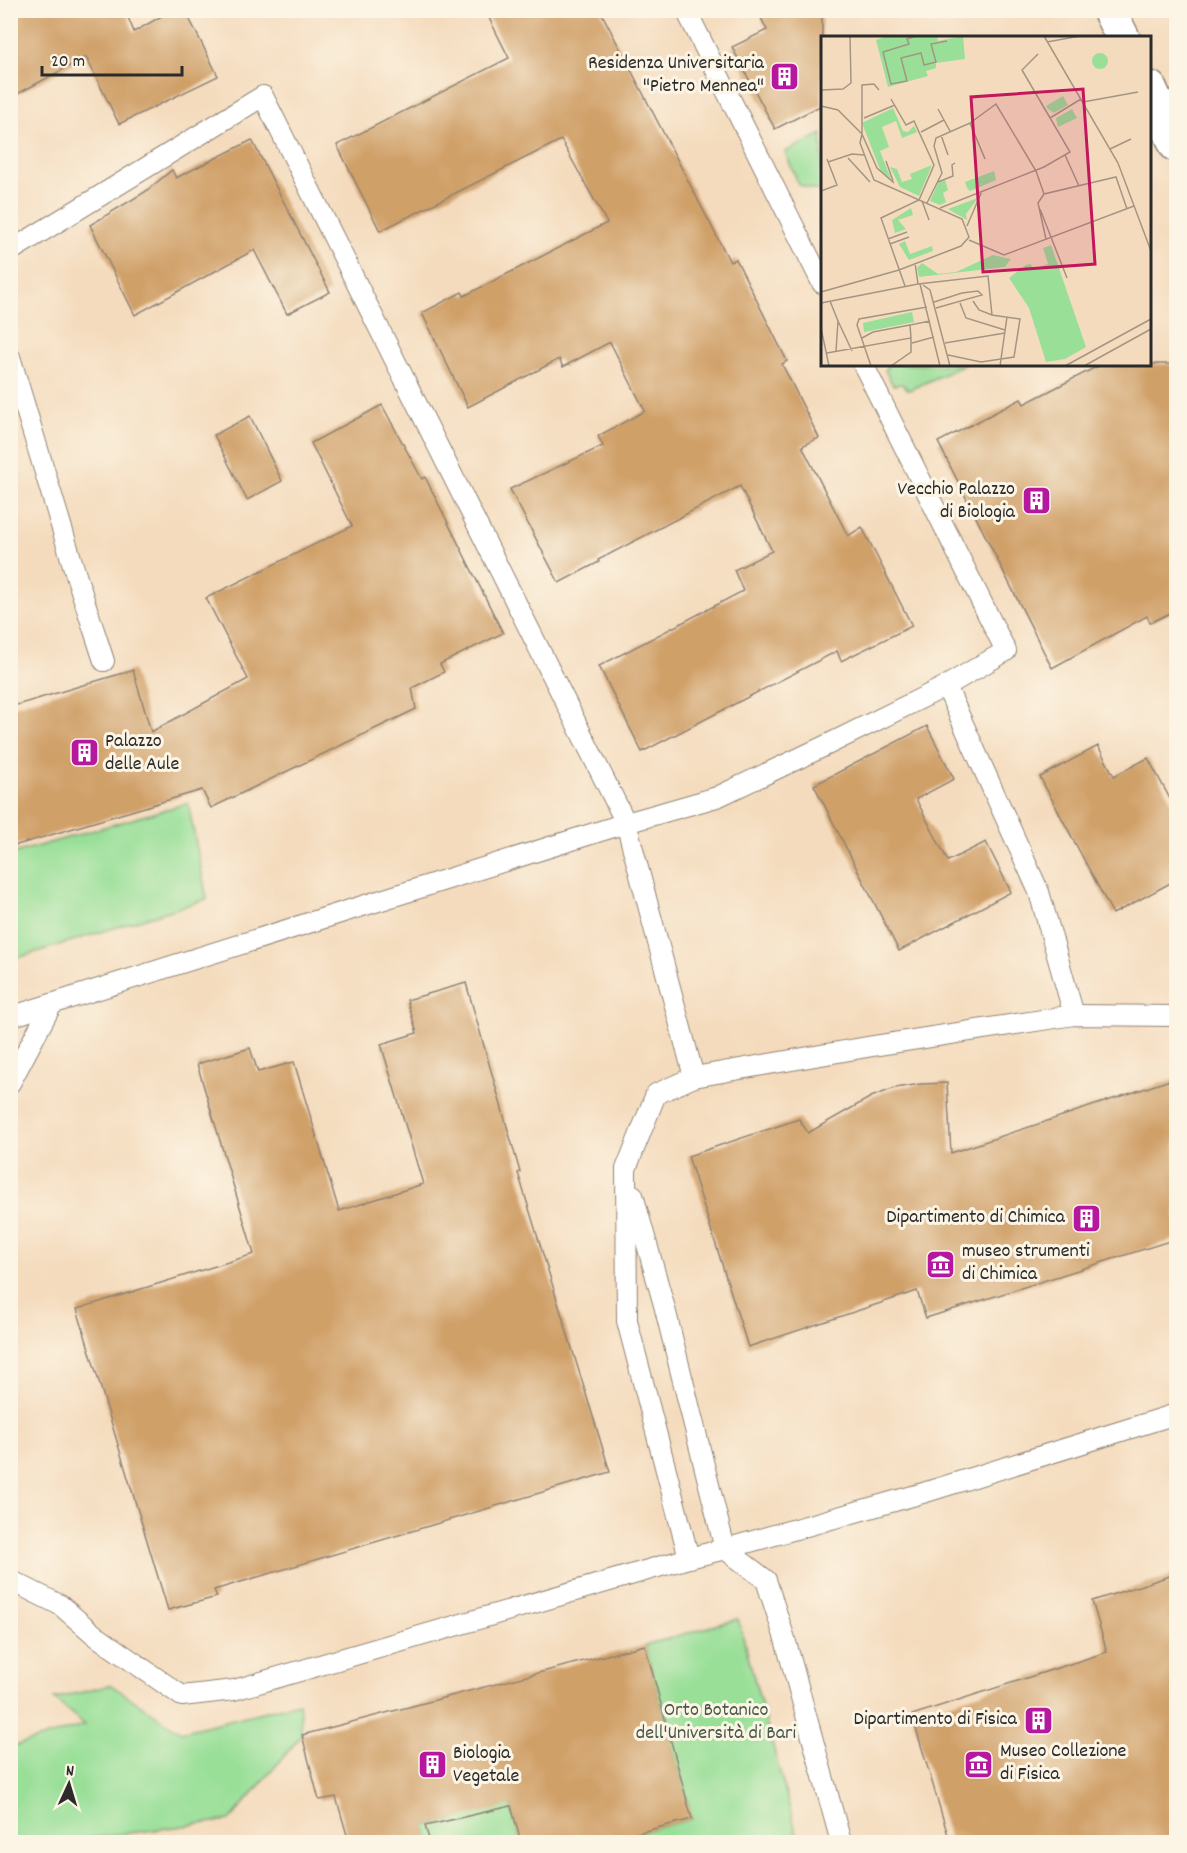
<svg xmlns="http://www.w3.org/2000/svg" width="1187" height="1853" viewBox="0 0 1187 1853" font-family="Dekko,sans-serif">
	<style>
		.green { fill: #99df98; stroke: #628562; stroke-width: 1.5 }
		.building { fill: #d0a069 }
		.lines { fill: none; stroke-linecap: round; stroke-linejoin: round }
		.lane-casing { stroke: #908374; stroke-width: 22 }
		.secondary-casing { stroke: #908374; stroke-width: 36 }
		.lane { stroke: #fff; stroke-width: 20 }
		.secondary { stroke: #fff; stroke-width: 33 }
		.labels { text-anchor: middle; dominant-baseline: central; stroke-width: 6; stroke-linejoin: round; paint-order: stroke }
		.poi-label { font-size: 20px; fill: #2b2b2b; stroke: #fcf5e5; text-anchor: end }
		.park-label { font-size: 20px; fill: #465846; stroke: #fcf5e5 }
		.inset-road { fill: none; stroke: #a49583; stroke-width: 1.5 }
		.view { fill: #c2185b; fill-opacity: 0.15; stroke: #c2185b; stroke-width: 3 }
		.inset-edge { fill: none; stroke: #2b2b2b; stroke-width: 3 }
	</style>
	<rect width="100%" height="100%" fill="#fcf5e5"/>
	<filter id="ink" filterUnits="userSpaceOnUse"><feTurbulence type="fractalNoise" baseFrequency=".0167" numOctaves="2"/><feDisplacementMap in="SourceGraphic" scale="12" xChannelSelector="R" yChannelSelector="G"/><feConvolveMatrix kernelMatrix="1 2 1 2 8 2 1 2 1" color-interpolation-filters="sRGB"/></filter>
	<filter id="wash" filterUnits="userSpaceOnUse"><feTurbulence type="fractalNoise" baseFrequency=".008" numOctaves="4" result="noise"/><feDisplacementMap in="SourceGraphic" scale="24" xChannelSelector="R" yChannelSelector="G"/><feGaussianBlur stdDeviation="1.35" result="paint"/><feColorMatrix in="noise" values="0 0 0 0 0 0 0 0 0 0 0 0 0 0 0 0 0 1.4 0 .05"/><feComposite in="paint" operator="in"/></filter>
	<g filter="url(#wash)">
		<rect width="100%" height="100%" fill="#f4dbbd"/>
		<!-- green -->
		<g class="green">
			<polygon points="822,134 822,192 799,185 785,152"/>
			<polygon points="888,365 888,364 964,365 909,390 902,384 893,385 885,370"/>
			<polygon points="188,803 207,899 11,960 11,854"/>
			<polygon points="738,1619 799,1842 602,1842 692,1819 645,1645"/>
			<polygon points="111,1685 181,1732 299,1703 302,1735 230,1820 83,1839 11,1841 11,1747 85,1725 54,1699"/>
			<polygon points="509,1800 521,1842 430,1842 425,1826 453,1820"/>
		</g>
		<g id="blocks">
			<!-- building -->
			<g class="building">
				<polygon points="10,10 125,10 134,32 172,10 185,10 218,76 119,124 86,57 10,98"/>
				<polygon points="485,10 600,10 730,262 736,259 787,361 782,364 819,438 802,446 848,536 862,527 912,626 841,661 837,651 642,752 599,666 743,591 734,570 772,551 740,486 598,560 599,562 559,583 510,489 603,446 598,436 645,411 610,342 563,367 559,359 468,407 422,313 462,292 464,296 607,223 561,140 380,231 337,145 509,58"/>
				<polygon points="757,10 822,10 822,105 775,129 732,47 767,30"/>
				<polygon points="252,140 330,292 287,314 254,250 135,315 90,225 145,192 172,170 176,178"/>
				<polygon points="1102,364 1176,364 1176,610 1150,623 1147,616 1052,668 938,442 1021,399 1024,404"/>
				<polygon points="382,405 422,479 425,477 503,633 440,664 444,672 412,688 416,709 211,808 202,790 10,847 10,707 133,670 151,732 248,679 206,598 352,526 311,443"/>
				<polygon points="250,416 282,481 247,500 214,435"/>
				<polygon points="927,726 954,779 916,799 948,861 986,842 1011,892 899,951 814,785"/>
				<polygon points="1098,746 1114,776 1148,758 1176,810 1176,880 1113,914 1040,777"/>
				<polygon points="466,983 520,1172 518,1173 610,1472 214,1590 217,1597 168,1610 77,1309 254,1254 197,1064 250,1048 258,1072 294,1062 339,1211 423,1184 381,1044 417,1033 407,1000"/>
				<polygon points="1176,1078 1176,1239 926,1318 917,1291 748,1347 688,1156 799,1119 808,1133 871,1097 895,1088 921,1084 947,1083 951,1153"/>
				<polygon points="1176,1574 1176,1842 950,1842 912,1715 1107,1652 1092,1601"/>
				<polygon points="645,1645 692,1819 602,1842 521,1842 511,1806 425,1826 430,1842 349,1842 336,1797 319,1800 302,1735"/>
			</g>
		</g>
	</g>
	<g filter="url(#ink)">
		<use href="#blocks" fill-opacity="0" stroke="#908374" stroke-width="1.5"/>
		<g class="lines">
			<defs>
				<g id="lane">
					<polyline points="686,10 822,283"/>
					<polyline points="10,251 263,96 626,823 694,1077"/>
					<polyline points="10,357 76,575 104,661"/>
					<polyline points="946,686 1039,892 1074,1015"/>
					<polyline points="10,1017 626,823 717,797 831,743 946,686 1006,651 863,364"/>
					<polyline points="10,1083 52,1004"/>
					<polyline points="633,1195 664,1305 725,1549 766,1580 785,1639 841,1842"/>
					<polyline points="689,1558 627,1321 626,1169 656,1094 694,1077 873,1046 1074,1015 1176,1016"/>
					<polyline points="10,1580 60,1605 96,1636 182,1696 234,1690 689,1558 725,1549 923,1493 1176,1414"/>
				</g>
				<g id="secondary">
					<polyline points="1109,10 1123,38"/>
					<polyline points="1150,88 1176,145"/>
				</g>
			</defs>
			<!-- lane casing -->
			<use href="#lane" class="lane-casing"/>
			<!-- secondary casing -->
			<use href="#secondary" class="secondary-casing"/>
			<!-- lane -->
			<use href="#lane" class="lane"/>
			<!-- secondary -->
			<use href="#secondary" class="secondary"/>
		</g>
	</g>
	<!-- icons -->
	<defs>
		<symbol id="building-square" viewBox="-11 -11 22 22"><rect x="-9" y="-9" width="18" height="18" rx="4" fill="#b5179e" stroke="#fcf5e5"/><path d="M-4-6H4V6H1V3H-1V6H-4ZM-2.5-4.3h1.7v1.8h-1.7ZM.8-4.3h1.7v1.8H.8ZM-2.5-1h1.7V.8h-1.7ZM.8-1h1.7V.8H.8Z" fill="#fff"/></symbol>
		<symbol id="museum-square" viewBox="-11 -11 22 22"><rect x="-9" y="-9" width="18" height="18" rx="4" fill="#b5179e" stroke="#fcf5e5"/><path d="M0-6L6-3V-2H-6V-3ZM-5-1h2V3h-2ZM-1-1h2V3h-2ZM3-1h2V3H3ZM-6 4H6V6H-6Z" fill="#fff"/></symbol>
	</defs>
	<g fill-rule="evenodd">
		<use href="#building-square" x="768" y="60" width="33" height="33"/>
		<use href="#building-square" x="1020" y="484" width="33" height="33"/>
		<use href="#building-square" x="68" y="736" width="33" height="33"/>
		<use href="#building-square" x="1070" y="1202" width="33" height="33"/>
		<use href="#museum-square" x="924" y="1248" width="33" height="33"/>
		<use href="#building-square" x="1022" y="1704" width="33" height="33"/>
		<use href="#museum-square" x="962" y="1748" width="33" height="33"/>
		<use href="#building-square" x="416" y="1748" width="33" height="33"/>
	</g>
	<g class="labels">
		<!-- poi labels -->
		<g class="poi-label">
			<text x="764" y="64">Residenza Universitaria<tspan x="764" dy="23">"Pietro Mennea"</tspan></text>
			<text x="1015" y="490">Vecchio Palazzo<tspan x="1015" dy="23">di Biologia</tspan></text>
			<text x="105" y="742" text-anchor="start">Palazzo<tspan x="105" dy="23">delle Aule</tspan></text>
			<text x="1065" y="1218">Dipartimento di Chimica</text>
			<text x="962" y="1252" text-anchor="start">museo strumenti<tspan x="962" dy="23">di Chimica</tspan></text>
			<text x="1017" y="1720">Dipartimento di Fisica</text>
			<text x="1000" y="1752" text-anchor="start">Museo Collezione<tspan x="1000" dy="23">di Fisica</tspan></text>
			<text x="453" y="1754" text-anchor="start">Biologia<tspan x="453" dy="23">Vegetale</tspan></text>
		</g>
		<!-- park labels -->
		<g class="park-label">
			<text x="716" y="1711">Orto Botanico<tspan x="716" dy="23">dell'Università di Bari</tspan></text>
		</g>
	</g>
	<!-- overview -->
	<g transform="translate(821 36)">
		<rect width="330" height="330" fill="#f4dbbd"/>
		<path d="M67 0H116L117 5 142 0 144 23 115 27V32L105 35 107 40 67 51 55 4ZM271 25a8 8 0 1 1 16 0a8 8 0 1 1-16 0ZM242 60 247 69 233 77 227 73 225 70ZM72 72 82 95 87 96 93 90 96 96 81 102 75 85 61 91 68 111 59 115 70 143 60 136 41 87ZM251 73 256 82 237 91 235 82ZM111 129 98 160 79 151 69 131 76 133 81 146 91 143 89 138ZM173 135 175 144 149 155 146 152 144 146ZM124 144 127 154 122 157 125 166 119 169 109 165 117 147ZM157 162 145 178 146 184 127 173ZM90 172 92 179 77 184 85 193 74 197 71 184ZM84 205 89 218 111 210 112 215 88 224 78 208ZM230 209 265 311 244 323 225 326 208 272 188 242 205 229 210 228 212 233 227 228 222 212ZM172 219 190 223 184 231 98 241 96 232 101 227 117 238 135 236ZM91 276 93 286 43 296 42 287Z" fill="#99df98"/>
		<path class="inset-road" d="M95 0 86 3 88 8 62 16 70 48 86 45 80 22 100 17 103 29 115 26 110 8 126 5M223 0 297 127 330 215M226 6 259 0M0 54 22 53 30 47 29 0M58 54 53 48 41 49V98L56 132 73 147M70 63 85 89 93 85 113 129 98 164 60 182 84 250M262 66 317 56M0 70 17 74 41 98 39 107 53 144 141 183 148 201 140 210 78 234 0 256M117 73 129 95M43 82 74 69M229 82 260 63M149 87 175 68 215 135 223 158M100 96 123 84M120 99 127 119M289 113 310 103M244 119 258 150M27 122 49 146M65 125 72 145M7 126 31 118 43 119M117 146 132 140 131 129 134 127M0 155 16 149 6 123M101 165 108 184M106 167 121 137 113 110 115 102 149 87 164 123M119 172 223 131 249 116 201 34 217 18M219 173 246 242M146 190 161 155M67 203 86 196M225 203 217 167 223 158 295 141 306 173M148 204 183 219 313 170M69 208 88 201M94 227 97 248M99 248 119 330M102 249 109 254 129 330M9 265 17 285 15 315M152 265 158 274 171 279M113 266 141 257 157 255 161 259 115 272M0 267 97 248 167 240 171 279 199 283 193 321 160 326 127 319M139 267 145 282 184 294M17 285 31 315M0 292 8 330M41 302 52 296 89 289M91 307 113 301M124 307 184 297M6 317 90 302 89 289 109 285M50 330 36 289 38 283 106 271M70 330 90 316V302M179 330 186 281M244 330 330 283M263 330 330 293"/>
		<path class="view" d="M262 53 274 228 162 236 150 61Z"/>
		<rect width="330" height="330" class="inset-edge"/>
	</g>
	<!-- margin -->
	<rect width="1187" height="1853" fill="none" stroke="#fcf5e5" stroke-width="36"/>
	<!-- north arrow -->
	<g transform="translate(69 1784) rotate(4)" stroke="#fcf5e5" stroke-width="4.5" paint-order="stroke">
	<path d="M0-4.5L10 22L0 15L-10 22Z" fill="#2b2b2b"/>
	<text y="-9" font-size="16" font-weight="bold" text-anchor="middle" fill="#2b2b2b">N</text>
	</g>
	<!-- scale -->
	<path d="M42 66v9h140v-9" fill="none" stroke="#2b2b2b" stroke-width="3"/>
	<text x="51" y="66" font-size="18" fill="#2b2b2b" stroke="#fcf5e5" stroke-width="4.5" paint-order="stroke">20 m</text>
</svg>
